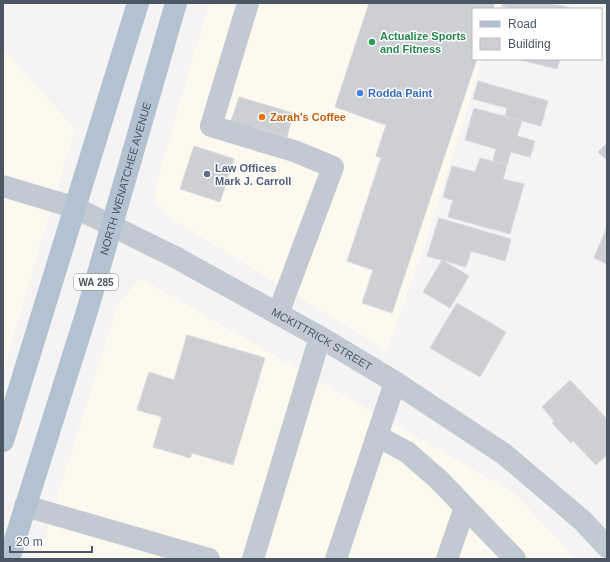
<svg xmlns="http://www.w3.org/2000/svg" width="610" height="562" viewBox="0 0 610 562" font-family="Helvetica,sans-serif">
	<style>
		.commercial { fill: #fdf9ef }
		.building { fill: #cdcfd5; stroke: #d7d9de }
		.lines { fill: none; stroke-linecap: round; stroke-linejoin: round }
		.minor { stroke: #c1cad2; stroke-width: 22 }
		.major { stroke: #b3c2d1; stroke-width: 22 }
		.leisure-dot { fill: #2e9e5b; stroke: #fff; stroke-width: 1.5 }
		.shop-dot { fill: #3f7fe0; stroke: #fff; stroke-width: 1.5 }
		.food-dot { fill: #e8710a; stroke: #fff; stroke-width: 1.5 }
		.service-dot { fill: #5c6f8a; stroke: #fff; stroke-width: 1.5 }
		.labels { text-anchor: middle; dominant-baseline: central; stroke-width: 3; stroke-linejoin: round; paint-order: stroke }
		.shield { fill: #fff; stroke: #808990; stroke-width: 1 }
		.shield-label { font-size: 10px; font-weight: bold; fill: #4a5661 }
		.leisure-label { font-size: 11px; font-weight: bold; fill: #27864d; stroke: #fff; text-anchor: start }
		.shop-label { font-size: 11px; font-weight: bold; fill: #366cbe; stroke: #fff; text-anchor: start }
		.food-label { font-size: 11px; font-weight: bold; fill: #c56008; stroke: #fff; text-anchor: start }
		.service-label { font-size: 11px; font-weight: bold; fill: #4e5e75; stroke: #fff; text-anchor: start }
		.street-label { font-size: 11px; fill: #4a5661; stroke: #fff }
	</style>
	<rect width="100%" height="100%" fill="#f5f3f3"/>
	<!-- commercial -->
	<g class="commercial">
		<polygon points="209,3 501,3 499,9 473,9 473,59 483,59 422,253 387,351 170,218 155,202 157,180"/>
		<polygon points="3,50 75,128 3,372"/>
		<polygon points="140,278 514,493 576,559 38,559 118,304"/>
	</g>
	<!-- building -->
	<g class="building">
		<polygon points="369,3 495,3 493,9 473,9 473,59 477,59 392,313 362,303 373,270 347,261 381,158 376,156 386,125 335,107"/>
		<polygon points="503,3 549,3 575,9 514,9 502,6"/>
		<polygon points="517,59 560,59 557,69"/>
		<polygon points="478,81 548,101 541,126 505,116 507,108 473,99"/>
		<polygon points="239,97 293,113 287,137 231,121"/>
		<polygon points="474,108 522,121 517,136 535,141 530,157 511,152 507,165 493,161 496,149 465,140"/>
		<polygon points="607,143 607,160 598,152"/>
		<polygon points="194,146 234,159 220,202 180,189"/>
		<polygon points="480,158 507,165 503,179 524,184 510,234 448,217 453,200 443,197 452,166 475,172"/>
		<polygon points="439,218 511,239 505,261 471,251 466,267 427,256"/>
		<polygon points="607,227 607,264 594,258"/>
		<polygon points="442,260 469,276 450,308 423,292"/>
		<polygon points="457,303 506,332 480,377 430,348"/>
		<polygon points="187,335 265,358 233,465 192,453 190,458 153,447 162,417 137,410 149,372 174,380"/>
		<polygon points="570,380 607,419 607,455 596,465 573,441 571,443 552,423 554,421 542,407"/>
	</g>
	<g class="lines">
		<!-- minor -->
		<g class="minor">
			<polyline points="248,3 211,126 294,151 333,167 278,314"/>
			<path id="s1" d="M3 186 76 208 173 256 320 337 395 382 504 454 583 521 607 547"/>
			<polyline points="377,436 407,452 439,480 515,559"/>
			<polyline points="25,506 209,559"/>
			<polyline points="253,559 320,337"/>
			<polyline points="336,559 395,382"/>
			<polyline points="447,559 465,507"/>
		</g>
		<!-- major -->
		<g class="major">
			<polyline points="3,441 138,3"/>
			<path id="s2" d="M9 559 88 308 176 3"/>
		</g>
	</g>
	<!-- markers -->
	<circle class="leisure-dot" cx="372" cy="42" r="4"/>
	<circle class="shop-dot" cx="360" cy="93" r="4"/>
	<circle class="food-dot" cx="262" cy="117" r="4"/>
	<circle class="service-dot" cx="207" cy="174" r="4"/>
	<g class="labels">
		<!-- shield labels -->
		<rect class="shield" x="74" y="274" width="44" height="16" rx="3"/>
		<g class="shield-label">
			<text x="96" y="282">WA 285</text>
		</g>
		<!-- leisure labels -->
		<g class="leisure-label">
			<text x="380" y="36">Actualize Sports<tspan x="380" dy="13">and Fitness</tspan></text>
		</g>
		<!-- shop labels -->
		<g class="shop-label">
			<text x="368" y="93">Rodda Paint</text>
		</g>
		<!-- food labels -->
		<g class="food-label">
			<text x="270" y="117">Zarah's Coffee</text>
		</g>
		<!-- service labels -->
		<g class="service-label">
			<text x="215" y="168">Law Offices<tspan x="215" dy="13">Mark J. Carroll</tspan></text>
		</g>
		<!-- street labels -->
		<g class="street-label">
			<text stroke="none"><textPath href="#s2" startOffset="398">NORTH WENATCHEE AVENUE</textPath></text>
			<text stroke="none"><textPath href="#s1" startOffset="355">MCKITTRICK STREET</textPath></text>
		</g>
	</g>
	<!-- border -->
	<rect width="610" height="562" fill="none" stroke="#4a5661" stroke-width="8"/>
	<!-- legend -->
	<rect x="472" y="8" width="130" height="52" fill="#ffffff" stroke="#b7bbc0"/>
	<rect x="480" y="21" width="20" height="6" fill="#b3c2d1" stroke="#b7bbc0"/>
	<text x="508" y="28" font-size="12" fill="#4a5661">Road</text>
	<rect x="480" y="38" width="20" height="12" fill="#cdcfd5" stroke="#b7bbc0"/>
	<text x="508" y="48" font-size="12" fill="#4a5661">Building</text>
	<!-- scale -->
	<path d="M10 546v6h82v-6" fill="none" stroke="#4a5661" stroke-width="2"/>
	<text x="16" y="546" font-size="12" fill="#4a5661" stroke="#ffffff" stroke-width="3" paint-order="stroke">20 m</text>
</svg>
